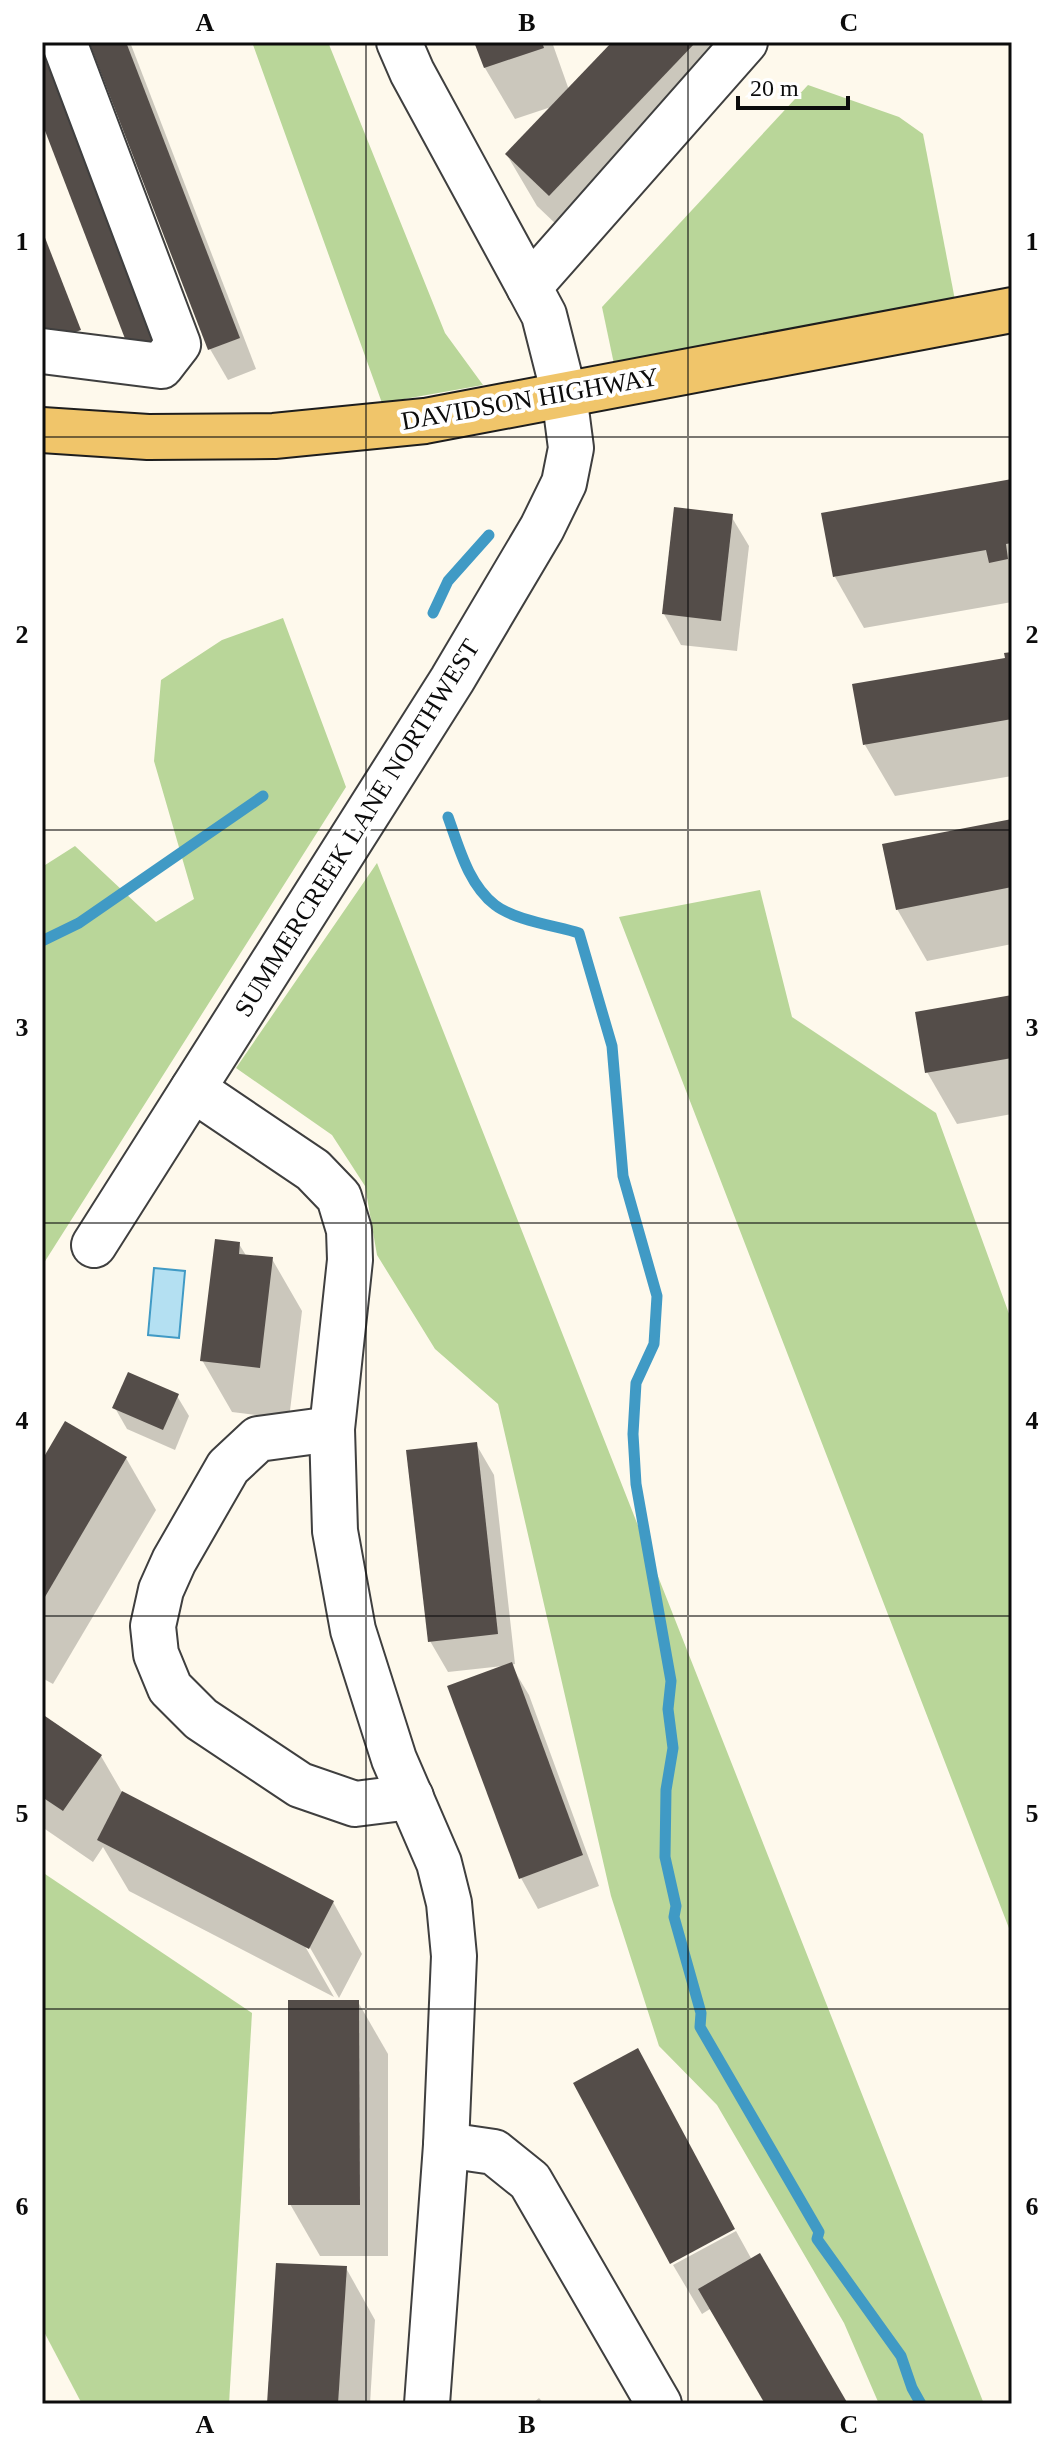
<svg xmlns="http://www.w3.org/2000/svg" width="1054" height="2446" viewBox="0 0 1054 2446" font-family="'Times New Roman',serif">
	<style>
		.forest { fill: #b9d699 }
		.water { fill: #b4e0f2; stroke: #409ac5; stroke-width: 2 }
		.shadow { fill: #0003 }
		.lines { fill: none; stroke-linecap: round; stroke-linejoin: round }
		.stream { stroke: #409ac5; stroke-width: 11 }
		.building { fill: #544d49 }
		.minor-casing { stroke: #3f3f3f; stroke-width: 48 }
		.major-casing { stroke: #1d1d1d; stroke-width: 48 }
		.minor { stroke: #fff; stroke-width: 44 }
		.major { stroke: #f0c56a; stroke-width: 44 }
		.grid { fill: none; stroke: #0c0c0c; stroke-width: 2; stroke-opacity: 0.55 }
		.labels { text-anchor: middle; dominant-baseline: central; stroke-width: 8; stroke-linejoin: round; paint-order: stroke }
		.street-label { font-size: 26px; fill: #0c0c0c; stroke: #fff }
		.neatline { fill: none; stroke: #0c0c0c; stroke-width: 3 }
		.grid-label { font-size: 26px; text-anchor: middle; font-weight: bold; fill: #0c0c0c }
	</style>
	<rect width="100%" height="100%" fill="#fef9ec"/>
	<!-- forest -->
	<g class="forest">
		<polygon points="252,42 328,42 445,333 483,385 382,403"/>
		<polygon points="808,85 899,117 923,134 955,300 614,364 602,307"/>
		<polygon points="283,618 346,787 42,1266 42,867 75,846 156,922 194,899 154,761 161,680 222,640"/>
		<polygon points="377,863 984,2404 879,2404 844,2323 717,2105 659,2046 611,1896 498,1404 435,1349 377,1255 365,1186 332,1135 236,1068"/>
		<polygon points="760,890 792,1017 936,1113 1012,1322 1012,1936 619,917"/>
		<polygon points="42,1872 252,2013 229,2404 82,2404 42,2328"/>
	</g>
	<!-- water -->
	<polygon class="water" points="154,1268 185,1271 179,1338 148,1335"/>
	<!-- shadow -->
	<g class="shadow">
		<polygon points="92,42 130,42 256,369 228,380 210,349"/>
		<polygon points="477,42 552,42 569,90 614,42 757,42 763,54 580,247 537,206 507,155 554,106 515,119 485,68"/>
		<polygon points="1012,481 1012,602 864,628 835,577"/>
		<polygon points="731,516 749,546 737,651 681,645 664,614"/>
		<polygon points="1012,654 1012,776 895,796 865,745 1007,660"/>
		<polygon points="1012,821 1012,944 927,961 897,909"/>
		<polygon points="1012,997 1012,1114 957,1124 927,1072"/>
		<polygon points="239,1244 247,1257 272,1259 302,1311 289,1419 232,1412 202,1360"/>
		<polygon points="177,1396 189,1416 175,1450 127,1429 115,1408"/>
		<polygon points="476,1444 494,1475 515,1664 511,1665 529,1695 599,1886 538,1909 521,1878 503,1666 448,1672 430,1641"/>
		<polygon points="126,1458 156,1510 53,1684 42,1678 42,1464"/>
		<polygon points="42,1716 101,1756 123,1794 333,1902 362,1954 339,1998 305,1939 302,1941 334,1997 129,1891 103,1847 93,1862 42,1827"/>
		<polygon points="358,2002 388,2054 388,2256 320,2256 290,2204"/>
		<polygon points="736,2231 752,2260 845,2404 767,2404 710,2309 702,2314 673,2265"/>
		<polygon points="346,2268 375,2320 370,2404 269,2404"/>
		<polygon points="539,2398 544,2404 532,2404"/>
	</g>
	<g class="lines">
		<!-- stream -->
		<g class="stream">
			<polyline points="433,613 448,581 489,535"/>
			<path d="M448 817C459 847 468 884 495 905 514 920 556 926 579 933L612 1046 623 1176 657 1296 654 1344 636 1383 633 1434 636 1484 671 1681 668 1709 673 1748 666 1790 665 1857 676 1906 674 1917 701 2013 700 2027 819 2232 817 2239 901 2356 912 2388 921 2404"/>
			<polyline points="42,941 79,923 263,796"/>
		</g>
	</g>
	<!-- building -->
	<g class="building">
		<polygon points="42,42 49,42 163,336 129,349 42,123"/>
		<polygon points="89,42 126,42 240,338 208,350"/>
		<polygon points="474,42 542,42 544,48 484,68"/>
		<polygon points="612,42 696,42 549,196 505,154"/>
		<polygon points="42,230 81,330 48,342 42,325"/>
		<polygon points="1012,479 1012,543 1006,544 1008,559 989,563 986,550 833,577 821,513"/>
		<polygon points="674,507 733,514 721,621 662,614"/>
		<polygon points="1012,652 1012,719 863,745 852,684 1005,658 1004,653"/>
		<polygon points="1012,819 1012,887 896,910 882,844"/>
		<polygon points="1012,995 1012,1058 925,1073 915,1012"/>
		<polygon points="215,1239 240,1242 239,1254 273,1257 260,1368 200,1361"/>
		<polygon points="128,1372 179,1394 163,1430 112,1408"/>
		<polygon points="65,1421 127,1457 42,1602 42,1460"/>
		<polygon points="477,1442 498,1634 428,1642 406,1450"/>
		<polygon points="512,1662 583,1855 519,1879 447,1686"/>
		<polygon points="42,1714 102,1755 63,1811 42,1797"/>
		<polygon points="122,1791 334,1901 309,1949 97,1840"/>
		<polygon points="288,2000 359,2000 360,2205 288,2205"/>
		<polygon points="638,2048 735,2229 670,2264 573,2083"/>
		<polygon points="760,2253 848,2404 765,2404 698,2289"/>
		<polygon points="276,2263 347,2266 338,2404 267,2404"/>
	</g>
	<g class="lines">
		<defs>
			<g id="minor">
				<polyline points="399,42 412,72 529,287 745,42"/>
				<polyline points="42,351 161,366 178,344 64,42"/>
				<polyline points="193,1089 313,1170 339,1197 349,1230 350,1260 332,1429 335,1531 353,1630 394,1759 439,1863 449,1903 454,1956 446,2145 427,2404"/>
				<polyline points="94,1245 452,680 542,528 564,483 571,448 564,394 544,315 529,287"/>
				<polyline points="332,1429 258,1439 228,1467 174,1561 161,1590 153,1626 156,1654 170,1688 201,1719 300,1785 355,1804 411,1797"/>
				<polyline points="446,2145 494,2152 530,2181 659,2404"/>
			</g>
			<polyline id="major" points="42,430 148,437 274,436 425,421 1012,310"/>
		</defs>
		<!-- minor casing -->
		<use href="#minor" class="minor-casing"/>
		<!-- major casing -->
		<use href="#major" class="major-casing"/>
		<!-- minor -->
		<use href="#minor" class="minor"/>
		<!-- major -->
		<use href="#major" class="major"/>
	</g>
	<!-- grid -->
	<path class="grid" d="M366 42V2404M688 42V2404M42 437H1012M42 830H1012M42 1223H1012M42 1616H1012M42 2009H1012"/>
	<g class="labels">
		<!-- street labels -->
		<g class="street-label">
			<text transform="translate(530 399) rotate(-10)">DAVIDSON HIGHWAY</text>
			<text transform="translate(357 828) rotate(-58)">SUMMERCREEK LANE NORTHWEST</text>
		</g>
	</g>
	<!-- border -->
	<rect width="1054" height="2446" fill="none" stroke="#ffffff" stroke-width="88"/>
	<!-- scale -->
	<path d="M738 96v12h110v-12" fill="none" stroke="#0c0c0c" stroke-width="4"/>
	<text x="750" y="96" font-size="24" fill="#0c0c0c" stroke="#ffffff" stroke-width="6" paint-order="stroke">20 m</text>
	<rect x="44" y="44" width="966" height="2358" class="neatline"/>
	<g class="grid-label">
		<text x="205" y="31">A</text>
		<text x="527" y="31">B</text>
		<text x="849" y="31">C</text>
		<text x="22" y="250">1</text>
		<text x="1032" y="250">1</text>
		<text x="22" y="643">2</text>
		<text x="1032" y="643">2</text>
		<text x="22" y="1036">3</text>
		<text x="1032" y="1036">3</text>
		<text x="22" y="1429">4</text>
		<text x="1032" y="1429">4</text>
		<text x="22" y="1822">5</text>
		<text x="1032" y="1822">5</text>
		<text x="22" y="2215">6</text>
		<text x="1032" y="2215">6</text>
		<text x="205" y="2433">A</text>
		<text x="527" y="2433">B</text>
		<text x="849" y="2433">C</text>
	</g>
</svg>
